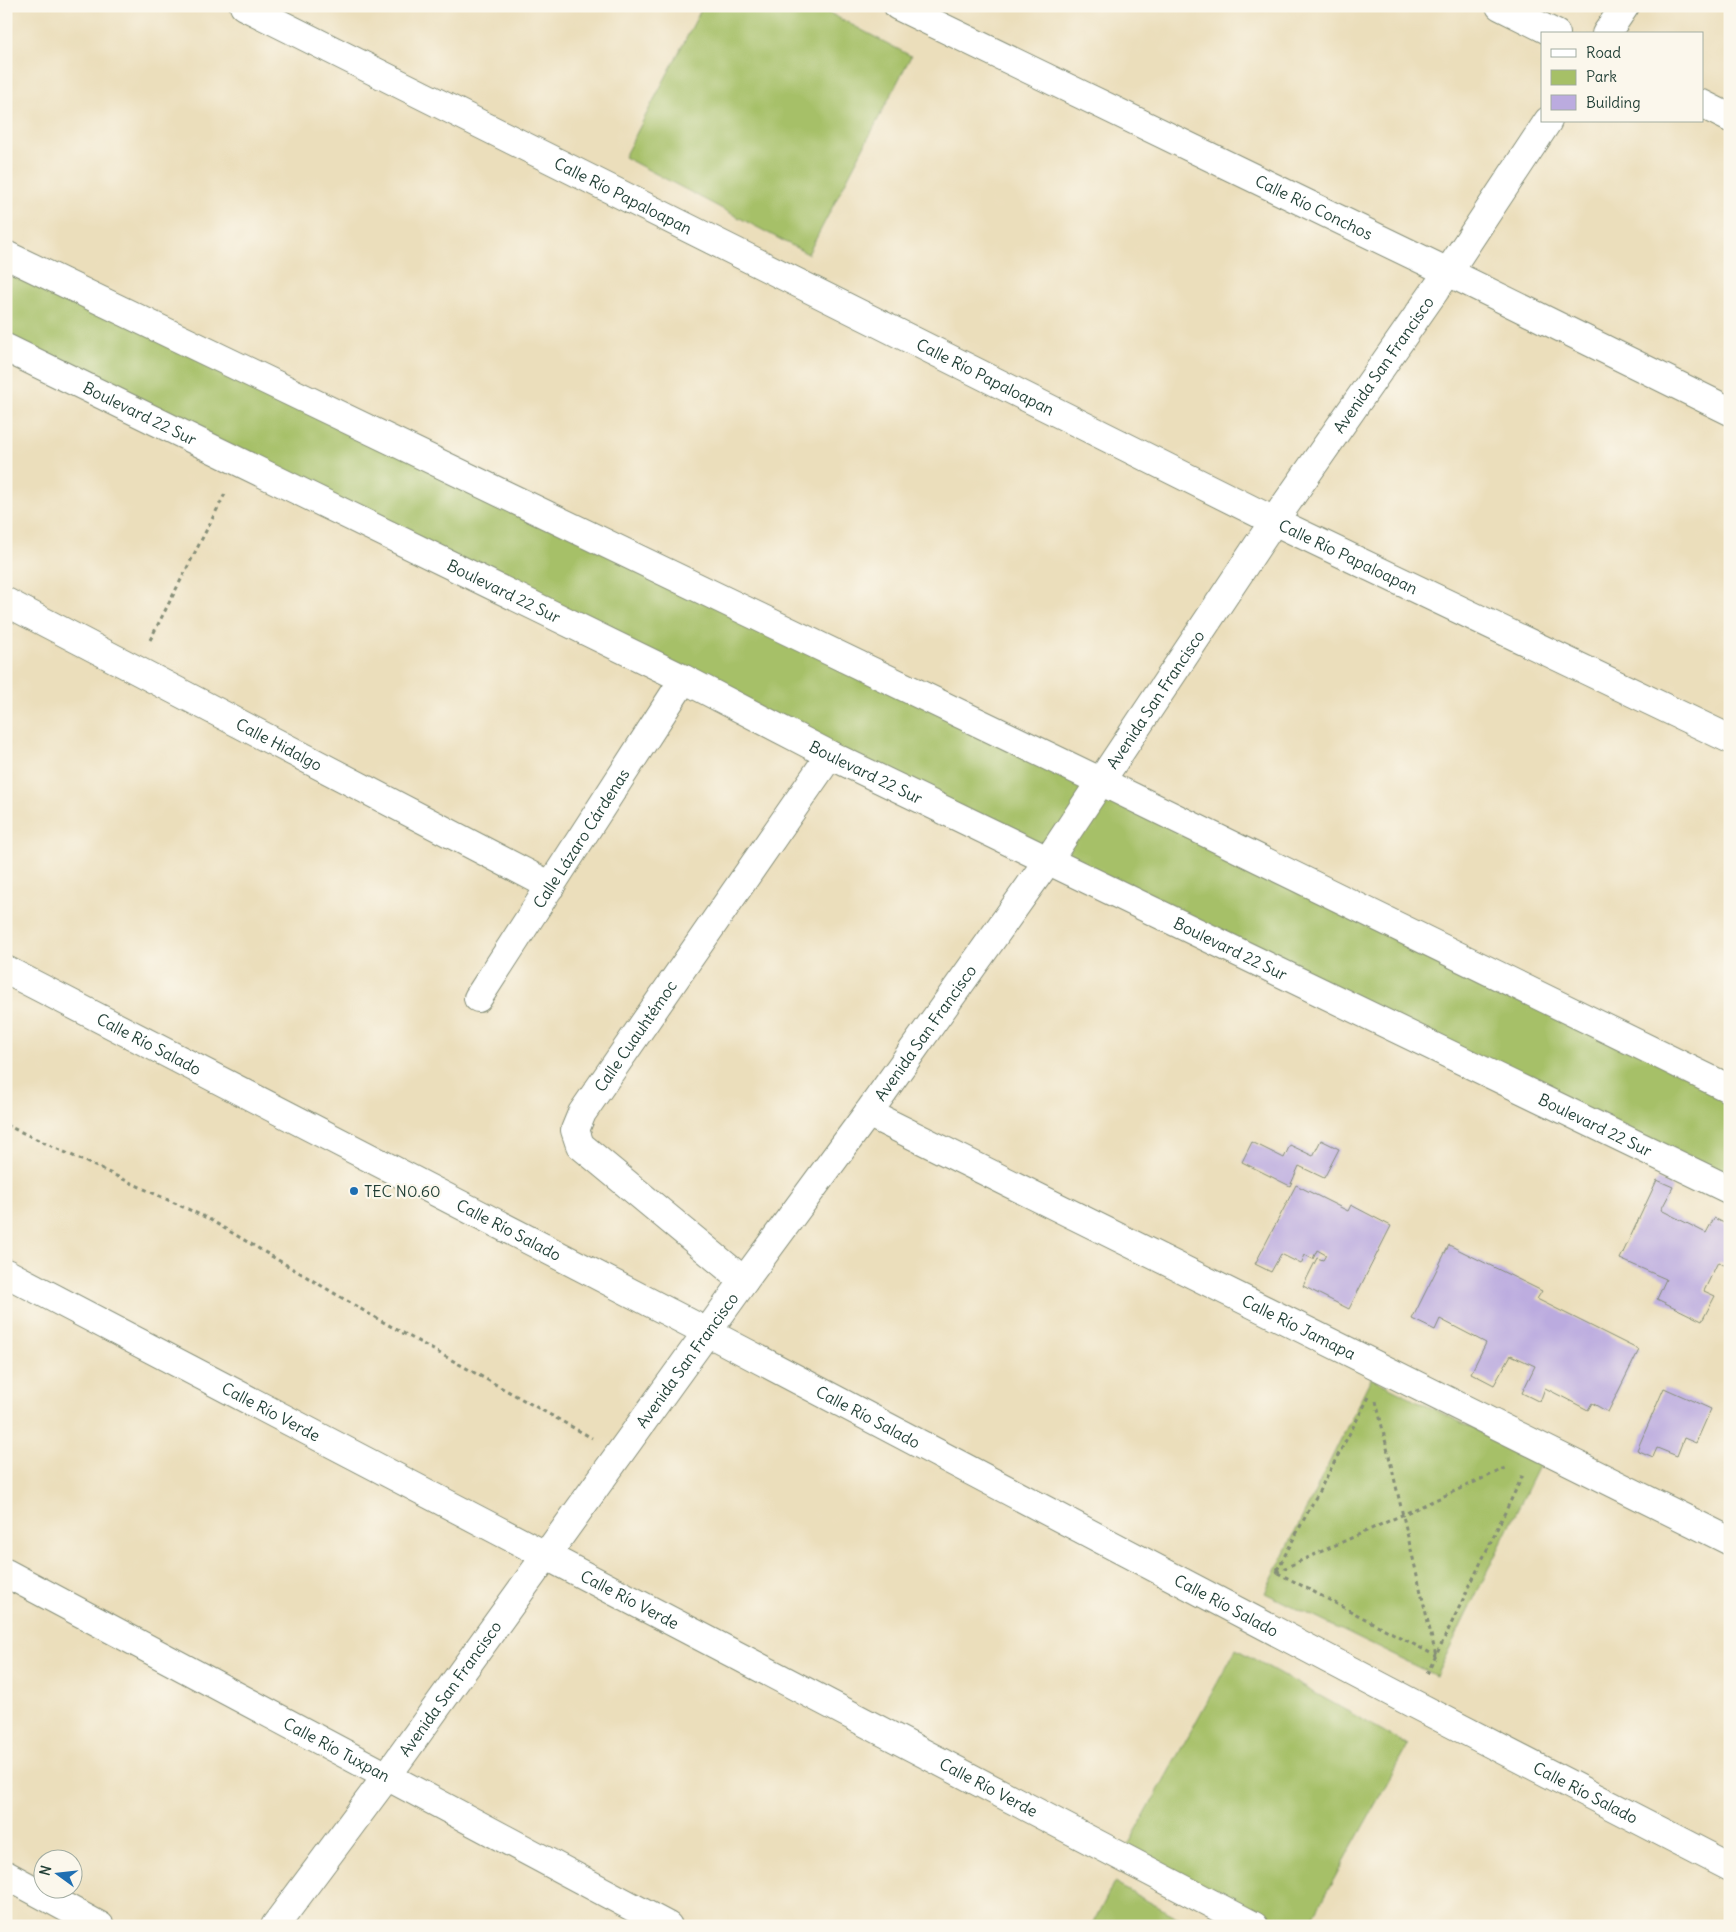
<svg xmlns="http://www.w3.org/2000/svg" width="1736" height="1932" viewBox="0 0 1736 1932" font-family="Delius,sans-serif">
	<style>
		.green { fill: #a6c067; stroke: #627e4e }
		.building { fill: #bbabdf }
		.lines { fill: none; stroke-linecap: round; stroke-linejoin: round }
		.minor-casing { stroke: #858e78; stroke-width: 30 }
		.tertiary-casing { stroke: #858e78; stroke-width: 30 }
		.path { stroke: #858e78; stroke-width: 3; stroke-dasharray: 4 4; stroke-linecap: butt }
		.minor { stroke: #fff; stroke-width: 28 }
		.tertiary { stroke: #fff; stroke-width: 28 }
		.poi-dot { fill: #1f6fb2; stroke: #fbf7ec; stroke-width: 2 }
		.labels { text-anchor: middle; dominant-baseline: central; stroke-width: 4.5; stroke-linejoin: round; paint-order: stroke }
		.street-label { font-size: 16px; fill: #1f3d34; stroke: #fbf7ec }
		.poi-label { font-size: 16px; fill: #1f3d34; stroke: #fbf7ec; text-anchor: start }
	</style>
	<rect width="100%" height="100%" fill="#fbf7ec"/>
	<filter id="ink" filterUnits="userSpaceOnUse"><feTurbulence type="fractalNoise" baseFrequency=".02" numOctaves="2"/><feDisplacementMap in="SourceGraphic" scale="10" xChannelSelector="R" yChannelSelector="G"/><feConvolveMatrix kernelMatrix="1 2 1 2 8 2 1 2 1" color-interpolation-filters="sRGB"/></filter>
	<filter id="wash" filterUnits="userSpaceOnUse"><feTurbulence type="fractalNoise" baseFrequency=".0096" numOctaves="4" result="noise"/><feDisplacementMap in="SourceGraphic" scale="20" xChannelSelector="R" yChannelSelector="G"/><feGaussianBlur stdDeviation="1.12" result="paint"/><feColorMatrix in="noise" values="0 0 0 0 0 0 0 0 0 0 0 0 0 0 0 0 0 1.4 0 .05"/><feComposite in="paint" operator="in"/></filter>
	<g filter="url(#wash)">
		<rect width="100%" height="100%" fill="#ebdebb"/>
		<!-- green -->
		<g class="green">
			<polygon points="703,6 816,6 911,56 808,254 624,157"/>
			<polygon points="6,255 1730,1089 1730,1190 6,348"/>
			<polygon points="1371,1378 1541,1462 1436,1676 1265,1593"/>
			<polygon points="1236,1649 1408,1745 1308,1926 1263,1926 1126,1849"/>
			<polygon points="1114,1883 1194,1926 1092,1926"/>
		</g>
		<g id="blocks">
			<!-- building -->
			<g class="building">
				<polygon points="1321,1140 1339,1149 1324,1178 1299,1166 1290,1186 1242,1162 1252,1142 1284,1158 1290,1145 1313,1156"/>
				<polygon points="1657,1180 1673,1187 1661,1210 1706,1233 1714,1218 1730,1226 1730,1263 1728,1267 1718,1262 1704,1291 1715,1296 1702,1321 1657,1299 1666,1279 1620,1259"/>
				<polygon points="1296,1185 1348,1211 1351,1205 1391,1226 1349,1309 1303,1286 1317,1258 1323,1260 1326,1255 1317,1250 1313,1259 1305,1255 1301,1264 1281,1254 1271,1272 1255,1264"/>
				<polygon points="1449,1245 1542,1291 1537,1299 1639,1350 1608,1412 1592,1403 1588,1410 1545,1388 1540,1402 1522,1393 1535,1366 1511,1355 1494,1385 1471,1373 1486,1343 1440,1319 1435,1330 1412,1319"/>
				<polygon points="1664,1388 1711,1409 1696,1443 1684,1438 1677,1456 1657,1448 1653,1457 1637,1450"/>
			</g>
		</g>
	</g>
	<g filter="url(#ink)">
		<use href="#blocks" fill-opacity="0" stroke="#858e78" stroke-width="1"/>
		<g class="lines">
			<defs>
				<g id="minor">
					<path id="s1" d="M244 6 1274 521 1730 739"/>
					<path id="s2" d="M898 6 1448 272 1730 411"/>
					<polyline points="1500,6 1556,34"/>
					<polyline points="1702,104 1730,118"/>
					<path id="s3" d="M6 602 551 886"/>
					<path id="s4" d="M6 970 707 1332 1412 1703 1730 1867"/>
					<path id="s5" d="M478 998 684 679"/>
					<path id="s6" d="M868 1113 1730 1541"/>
					<path id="s7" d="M6 1273 1254 1926"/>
					<path id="s8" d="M744 1281 580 1145 575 1130 582 1113 830 755"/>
					<path id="s9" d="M6 1573 668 1926"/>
					<polyline points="6,1875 100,1926"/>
				</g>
				<g id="tertiary">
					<polyline points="1606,34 1625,6"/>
					<polyline points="6,255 1102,782 1730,1089"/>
					<path id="s10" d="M6 348 684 679 830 755 1730 1190"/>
					<path id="s11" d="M275 1926 387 1776 744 1281 868 1113 1049 859 1274 521 1448 272 1548 121"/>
				</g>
			</defs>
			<!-- minor casing -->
			<use href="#minor" class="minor-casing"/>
			<!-- tertiary casing -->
			<use href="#tertiary" class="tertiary-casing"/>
			<!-- path -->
			<g class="path">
				<polyline points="150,640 226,492"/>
				<polyline points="6,1125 207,1218 376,1318 592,1438"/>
				<polyline points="1369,1397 1276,1572 1436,1656"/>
				<polyline points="1376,1401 1436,1656"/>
				<polyline points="1276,1572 1508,1467"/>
				<polyline points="1427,1674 1524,1473"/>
			</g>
			<!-- minor -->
			<use href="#minor" class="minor"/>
			<!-- tertiary -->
			<use href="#tertiary" class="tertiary"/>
		</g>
	</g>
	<!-- markers -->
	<circle class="poi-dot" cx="354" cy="1191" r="5"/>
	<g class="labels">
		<!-- street labels -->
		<g class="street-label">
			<text stroke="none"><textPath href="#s1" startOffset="424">Calle Río Papaloapan</textPath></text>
			<text stroke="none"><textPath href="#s2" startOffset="462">Calle Río Conchos</textPath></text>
			<text stroke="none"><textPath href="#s11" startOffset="1915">Avenida San Francisco</textPath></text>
			<text stroke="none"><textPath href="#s1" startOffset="829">Calle Río Papaloapan</textPath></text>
			<text stroke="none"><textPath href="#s10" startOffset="149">Boulevard 22 Sur</textPath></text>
			<text stroke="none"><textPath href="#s1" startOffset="1234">Calle Río Papaloapan</textPath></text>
			<text stroke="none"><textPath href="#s10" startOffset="554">Boulevard 22 Sur</textPath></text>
			<text stroke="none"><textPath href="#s11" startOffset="1510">Avenida San Francisco</textPath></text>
			<text stroke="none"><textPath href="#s3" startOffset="308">Calle Hidalgo</textPath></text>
			<text stroke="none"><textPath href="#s10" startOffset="959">Boulevard 22 Sur</textPath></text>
			<text stroke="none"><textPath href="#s5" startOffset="190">Calle Lázaro Cárdenas</textPath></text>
			<text stroke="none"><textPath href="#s10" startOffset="1364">Boulevard 22 Sur</textPath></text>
			<text stroke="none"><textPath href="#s11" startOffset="1105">Avenida San Francisco</textPath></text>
			<text stroke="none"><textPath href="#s8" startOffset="341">Calle Cuauhtémoc</textPath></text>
			<text stroke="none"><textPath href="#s4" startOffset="161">Calle Río Salado</textPath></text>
			<text stroke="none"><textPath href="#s10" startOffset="1769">Boulevard 22 Sur</textPath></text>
			<text stroke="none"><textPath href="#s4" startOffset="566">Calle Río Salado</textPath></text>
			<text stroke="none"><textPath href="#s6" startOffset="481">Calle Río Jamapa</textPath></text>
			<text stroke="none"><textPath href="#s11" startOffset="700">Avenida San Francisco</textPath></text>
			<text stroke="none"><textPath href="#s7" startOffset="299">Calle Río Verde</textPath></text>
			<text stroke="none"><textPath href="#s4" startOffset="971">Calle Río Salado</textPath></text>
			<text stroke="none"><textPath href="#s7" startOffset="704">Calle Río Verde</textPath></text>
			<text stroke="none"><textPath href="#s4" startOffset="1376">Calle Río Salado</textPath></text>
			<text stroke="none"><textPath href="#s11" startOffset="295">Avenida San Francisco</textPath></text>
			<text stroke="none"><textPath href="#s9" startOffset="375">Calle Río Tuxpan</textPath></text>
			<text stroke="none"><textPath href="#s7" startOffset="1109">Calle Río Verde</textPath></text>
			<text stroke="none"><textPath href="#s4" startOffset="1781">Calle Río Salado</textPath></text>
		</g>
		<!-- poi labels -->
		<g class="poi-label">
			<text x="364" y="1191">TEC N0.60</text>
		</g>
	</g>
	<!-- margin -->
	<rect width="1736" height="1932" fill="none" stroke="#fbf7ec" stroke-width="25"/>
	<!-- legend -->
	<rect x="1541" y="32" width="162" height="90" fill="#fbf7ec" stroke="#a3ada2"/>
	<rect x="1551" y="49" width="25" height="8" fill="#ffffff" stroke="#a3ada2"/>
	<text x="1586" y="58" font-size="15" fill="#1f3d34">Road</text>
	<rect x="1551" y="70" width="25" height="15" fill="#a6c067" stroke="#a3ada2"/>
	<text x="1586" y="82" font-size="15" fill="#1f3d34">Park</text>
	<rect x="1551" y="95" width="25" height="15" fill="#bbabdf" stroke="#a3ada2"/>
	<text x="1586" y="108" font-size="15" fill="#1f3d34">Building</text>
	<!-- north arrow -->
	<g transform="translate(58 1874) rotate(285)"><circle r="24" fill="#fbf7ec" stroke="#a3ada2"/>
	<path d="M0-4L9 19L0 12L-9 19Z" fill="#1f6fb2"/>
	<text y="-8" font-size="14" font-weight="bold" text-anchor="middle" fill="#1f3d34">N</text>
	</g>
</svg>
